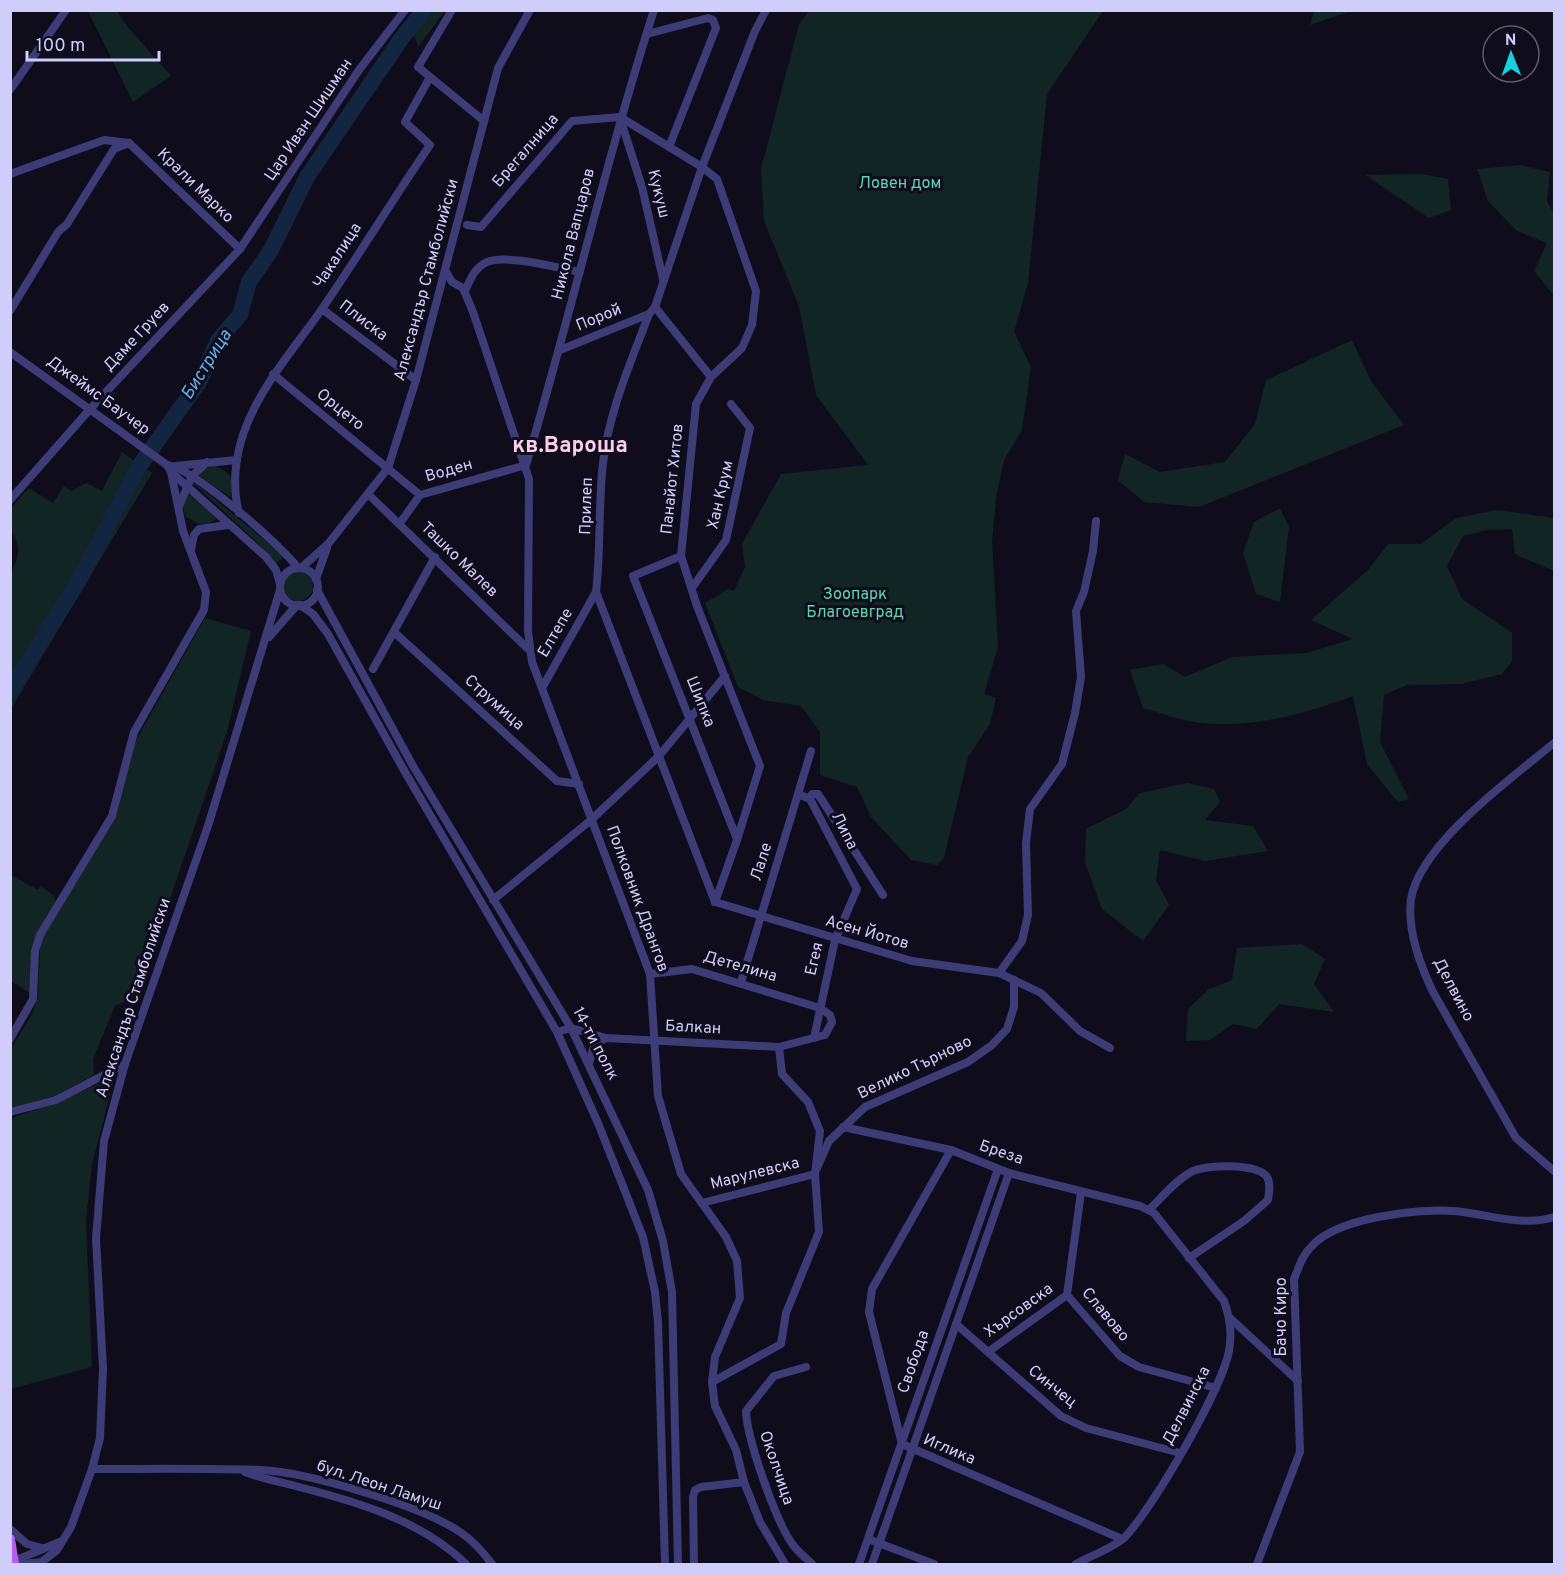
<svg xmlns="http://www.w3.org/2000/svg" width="1565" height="1575" viewBox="0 0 1565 1575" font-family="Overpass,sans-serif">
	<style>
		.green { fill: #112524 }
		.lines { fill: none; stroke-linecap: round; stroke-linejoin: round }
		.river { stroke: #122641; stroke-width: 16 }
		.minor { stroke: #3d3c77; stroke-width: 8 }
		.major { stroke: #b55ef0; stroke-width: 10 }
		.labels { text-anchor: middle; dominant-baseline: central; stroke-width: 6; stroke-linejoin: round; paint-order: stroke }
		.street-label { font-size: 16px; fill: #d1cdfa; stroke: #0f0d1c }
		.park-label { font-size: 16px; fill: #61d2b2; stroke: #0f0d1c }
		.water-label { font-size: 18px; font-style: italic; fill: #65b4f1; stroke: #0f0d1c }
		.district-label { font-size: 22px; font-weight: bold; fill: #fbcfec; stroke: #0f0d1c }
	</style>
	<rect width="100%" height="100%" fill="#0f0d1c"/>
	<!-- green -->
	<g class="green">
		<polygon points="424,10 445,11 418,47 413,31"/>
		<polygon points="88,11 117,11 126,25 171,76 133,102"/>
		<polygon points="809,11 1103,11 1047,94 1028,283 1014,332 1031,367 1022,430 1004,460 996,498 992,542 998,647 984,694 996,698 990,724 968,757 944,858 937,865 911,860 871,817 857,787 820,775 820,732 801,706 763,700 738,687 705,603 728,589 734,591 745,567 742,544 781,474 868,465 816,395 799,306 764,221 761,169 799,24"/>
		<polygon points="1314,11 1314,10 1351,11 1310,25"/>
		<polygon points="1520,165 1550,172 1547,202 1554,213 1554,296 1534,271 1547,243 1517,231 1488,201 1477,169"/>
		<polygon points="1422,174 1448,179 1451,210 1429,218 1365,175"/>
		<polygon points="1352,340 1371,381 1404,425 1199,507 1144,502 1118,480 1125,454 1160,472 1225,462 1255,424 1266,380"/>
		<path d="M122 452 152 473 11 709V572C31 538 1 534 11 510 14 503 24 494 29 488L53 503 64 486 71 491 87 483 102 491Z"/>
		<path d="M214 466C229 470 237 481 230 497L197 474 200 470Z"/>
		<polygon points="192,482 196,484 284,556 276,564 258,543"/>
		<polygon points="187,493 217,518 210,523 199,524 186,517 182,506"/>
		<polygon points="1280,508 1289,527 1280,602 1256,594 1243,553 1254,522"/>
		<path d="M1497 510 1554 518V571L1515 554 1512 529 1487 530 1463 536 1447 566 1462 599 1512 633V661L1502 674 1461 684 1407 685 1384 695 1380 742 1409 799 1398 802 1367 764 1353 696C1304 714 1255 728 1201 723 1182 721 1162 713 1143 708L1130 670 1163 664 1185 677 1232 657 1306 653 1353 639 1311 620 1368 570 1388 544H1421L1456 518Z"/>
		<circle cx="298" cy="586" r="15"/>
		<polygon points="205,618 251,631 227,732 137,996 115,1006 93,1059 94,1075 55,1096 11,1108 10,1050 31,1016 38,999 40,949 43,937 117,813 134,744"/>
		<polygon points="1187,783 1214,789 1220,802 1205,820 1253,826 1268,851 1205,861 1160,850 1156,880 1169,905 1143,941 1102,909 1085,863 1086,829 1126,809 1140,793"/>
		<polygon points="10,874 38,890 41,886 53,895 56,901 35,938 30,993 11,981"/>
		<polygon points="1302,944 1325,959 1314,984 1334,1012 1279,1004 1257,1029 1233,1024 1210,1040 1186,1041 1188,1009 1209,989 1232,980 1237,948"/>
		<polygon points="115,1076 92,1164 86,1220 92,1367 11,1389 11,1118 57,1103"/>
	</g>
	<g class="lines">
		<!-- river -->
		<polyline class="river" points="10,691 79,580 138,468 199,382 219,339 240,315 249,282 271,250 307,177 401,39 424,10"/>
		<!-- minor -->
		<g class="minor">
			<polyline points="452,10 418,67 484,121"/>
			<polyline points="647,34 708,18 713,20 716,28 669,147"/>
			<polyline points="10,90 66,10"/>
			<polyline points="620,117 702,167 717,179 756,291 752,325 742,348 711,377 696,404 681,556 697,606 760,766 737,840 715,902"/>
			<polyline points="620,118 642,187 663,279"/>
			<polyline points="129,143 240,249"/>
			<polyline points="10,174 104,140 129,143"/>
			<polyline points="467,225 481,227 572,121 620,117"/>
			<polyline points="445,270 452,282 463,288 473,312 529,479 528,631 532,662 650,974 658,1096 681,1174 726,1237 737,1261 740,1298 715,1357 712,1382 715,1406 736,1450 744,1482 760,1522 785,1564"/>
			<path d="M465 291C470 280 475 267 487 262 508 254 557 268 580 272"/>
			<polyline points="655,307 711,377"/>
			<polyline points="322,309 416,380"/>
			<polyline points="10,311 58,232 67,224 114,149 129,143"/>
			<polyline points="560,350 649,314"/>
			<polyline points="10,352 167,465 171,472 266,557 276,570 280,584"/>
			<polyline points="273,374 420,495"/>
			<path d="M167 465C193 468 281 545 298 568"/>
			<polyline points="176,466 237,460"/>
			<polyline points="368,494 528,649"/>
			<path d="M420 495 526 465C571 314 606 160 654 10"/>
			<polyline points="10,500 91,408 240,249 359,70 405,10"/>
			<polyline points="179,506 192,476 207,462"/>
			<path d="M239 513C232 487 235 457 244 432 261 385 294 349 322 309 359 255 393 199 430 145L405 122 430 77"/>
			<polyline points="400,523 420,495"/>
			<polyline points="191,550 194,535 199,529 228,525"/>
			<polyline points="681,556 633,576 737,839"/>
			<polyline points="301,568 328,544 388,468 416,380 498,68 530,10"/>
			<circle cx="299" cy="587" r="19"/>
			<polyline points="316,579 327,548"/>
			<polyline points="692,588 726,540 750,428 731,404"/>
			<polyline points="317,590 413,766 571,1028 648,1190 663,1241 672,1292 678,1564"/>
			<polyline points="300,605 313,614 328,634 405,772 557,1032 598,1123 643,1237 655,1292 658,1322 665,1564"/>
			<polyline points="394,632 557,781 579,784"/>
			<polyline points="269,637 297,605"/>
			<polyline points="373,669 435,557"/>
			<polyline points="542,688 596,592"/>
			<path d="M1554 743C1512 778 1420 844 1411 899 1407 930 1420 965 1433 992L1516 1138 1554 1171"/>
			<polyline points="798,794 810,799 857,889 835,940 814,1038"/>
			<polyline points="810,799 812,794 818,794 883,895"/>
			<polyline points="493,900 591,820 659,756 725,676"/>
			<path d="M715 902 596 592C601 550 598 506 603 463 609 411 631 362 649 314L655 307 702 167 755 31 766 10"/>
			<polyline points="715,902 912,961 999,973 1041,993 1080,1031 1110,1048"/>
			<polyline points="999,973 1022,941 1028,915 1026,843 1030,809 1062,764 1075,713 1081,677 1076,611 1084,592 1093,551 1096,521"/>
			<polyline points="741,982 811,751"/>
			<polyline points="557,1032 571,1028 606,1038 779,1047 825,1035 832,1022 830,1015 820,1008 692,969 650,974"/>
			<polyline points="10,1039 33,999 35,951 40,935 112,816 134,732 204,610 206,592 183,531 171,472"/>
			<polyline points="589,1064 594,1045 606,1038"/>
			<polyline points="10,1112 56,1100 125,1064"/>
			<path d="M843 1127 951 1150 1009 1173 1140 1206 1154 1213 1224 1301C1230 1317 1232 1334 1229 1351 1222 1389 1152 1510 1124 1538 1111 1549 1090 1556 1076 1564"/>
			<polyline points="951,1150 872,1289 869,1312 902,1444 1122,1539"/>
			<polyline points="817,1168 829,1141 865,1107 968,1062 992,1045 1007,1029 1014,1007 1014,980"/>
			<polyline points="1081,1192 1067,1295 1120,1356 1139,1367 1216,1388"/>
			<polyline points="702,1203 815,1174"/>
			<path d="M1149 1210C1162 1197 1175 1181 1191 1172 1205 1164 1258 1163 1267 1177 1271 1184 1269 1193 1268 1200L1244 1221 1189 1258"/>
			<polyline points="1230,1318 1298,1381"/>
			<polyline points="956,1324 1061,1416 1086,1428 1180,1453"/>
			<polyline points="988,1352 1067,1295"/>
			<path d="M806 1367 774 1376 746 1411C747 1439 776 1522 793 1545 798 1552 806 1558 812 1564"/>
			<polyline points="712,1382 781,1344 786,1313 819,1232 815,1174 820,1131 808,1102 782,1074 779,1047"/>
			<path d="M92 1469C148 1469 205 1468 261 1470 307 1472 422 1506 460 1532 474 1541 483 1552 492 1564"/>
			<path d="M245 1472C263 1479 281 1482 299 1487 358 1502 422 1521 466 1564"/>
			<polyline points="10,1529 27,1544 42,1548"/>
			<polyline points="868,1539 934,1564"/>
			<polyline points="14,1561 62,1541"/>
			<polyline points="14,1561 23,1564 41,1562"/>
			<polyline points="39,1564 57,1550 71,1527 92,1469 100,1438 103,1369 96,1238 104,1141 125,1064 208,826 280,590"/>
			<polyline points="694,1564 693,1497 695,1490 701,1487 744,1482"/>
			<polyline points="859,1564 998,1169"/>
			<polyline points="872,1564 1009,1173"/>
			<path d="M1257 1564 1300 1452 1294 1279C1299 1267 1302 1256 1311 1247 1335 1218 1418 1208 1454 1211 1486 1214 1523 1227 1554 1217"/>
		</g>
		<!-- major -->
		<polyline class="major" points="10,1539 14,1564"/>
	</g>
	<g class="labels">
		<!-- street labels -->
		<g class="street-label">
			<text transform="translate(309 120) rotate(-56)">Цар Иван Шишман</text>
			<text transform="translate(526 151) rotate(-49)">Брегалница</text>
			<text transform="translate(195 186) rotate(44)">Крали Марко</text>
			<text transform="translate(658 194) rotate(76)">Кукуш</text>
			<text transform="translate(574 234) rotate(-76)">Никола Вапцаров</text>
			<text transform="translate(338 256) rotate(-57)">Чакалица</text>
			<text transform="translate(427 280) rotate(-75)">Александър Стамболийски</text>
			<text transform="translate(599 318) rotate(-22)">Порой</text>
			<text transform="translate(363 321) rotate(37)">Плиска</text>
			<text transform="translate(137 337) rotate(-47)">Даме Груев</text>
			<text transform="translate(98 396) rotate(36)">Джеймс Баучер</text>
			<text transform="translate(340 410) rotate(39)">Орцето</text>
			<text transform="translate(449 471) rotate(-16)">Воден</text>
			<text transform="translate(673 479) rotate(-84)">Панайот Хитов</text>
			<text transform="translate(721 495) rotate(-77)">Хан Крум</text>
			<text transform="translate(587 506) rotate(-88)">Прилеп</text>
			<text transform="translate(459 560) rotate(44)">Ташко Малев</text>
			<text transform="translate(556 633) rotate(-60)">Елтепе</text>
			<text transform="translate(700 702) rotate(68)">Шипка</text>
			<text transform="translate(494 703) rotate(42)">Струмица</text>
			<text transform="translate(844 831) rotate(63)">Липа</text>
			<text transform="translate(762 862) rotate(-73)">Лале</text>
			<text transform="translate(637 899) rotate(70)">Полковник Дрангов</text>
			<text transform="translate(867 933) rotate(16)">Асен Йотов</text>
			<text transform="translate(815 959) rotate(-77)">Егея</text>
			<text transform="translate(740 967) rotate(16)">Детелина</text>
			<text transform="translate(1453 990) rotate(62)">Делвино</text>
			<text transform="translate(134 998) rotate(-72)">Александър Стамболийски</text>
			<text transform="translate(693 1028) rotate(3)">Балкан</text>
			<text transform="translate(595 1044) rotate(62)">14-ти полк</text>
			<text transform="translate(915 1068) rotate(-26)">Велико Търново</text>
			<text transform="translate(1001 1153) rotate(19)">Бреза</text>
			<text transform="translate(755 1174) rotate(-14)">Марулевска</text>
			<text transform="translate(1019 1311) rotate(-36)">Хърсовска</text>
			<text transform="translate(1105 1315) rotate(50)">Славово</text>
			<text transform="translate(1282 1317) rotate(-90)">Бачо Киро</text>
			<text transform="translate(914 1362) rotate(-71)">Свобода</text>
			<text transform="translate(1052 1387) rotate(39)">Синчец</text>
			<text transform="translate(1187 1406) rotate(-63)">Делвинска</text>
			<text transform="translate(949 1450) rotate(23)">Иглика</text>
			<text transform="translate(776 1468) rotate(71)">Околчица</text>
			<text transform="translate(379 1486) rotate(18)">бул. Леон Ламуш</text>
		</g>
		<!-- park labels -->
		<g class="park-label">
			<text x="900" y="184">Ловен дом</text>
			<text x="855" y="595">Зоопарк<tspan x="855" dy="18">Благоевград</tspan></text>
		</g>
		<!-- water labels -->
		<g class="water-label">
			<text transform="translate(207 365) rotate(-58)">Бистрица</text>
		</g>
		<!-- district labels -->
		<g class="district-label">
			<text x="570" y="446">кв.Вароша</text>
		</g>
	</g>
	<!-- border -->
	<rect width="1565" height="1575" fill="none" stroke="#d1cdfa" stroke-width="24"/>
	<!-- north arrow -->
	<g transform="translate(1511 54) rotate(359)"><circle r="28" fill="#0f0d1c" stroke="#5d5a75" stroke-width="1.5"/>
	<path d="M0-4.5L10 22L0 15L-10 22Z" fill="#15d1df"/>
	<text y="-9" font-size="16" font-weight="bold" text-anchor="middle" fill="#d1cdfa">N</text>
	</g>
	<!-- scale -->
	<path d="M27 51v9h132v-9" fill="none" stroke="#d1cdfa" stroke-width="3"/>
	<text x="36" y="51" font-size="18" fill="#d1cdfa" stroke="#0f0d1c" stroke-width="4.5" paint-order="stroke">100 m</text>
</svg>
